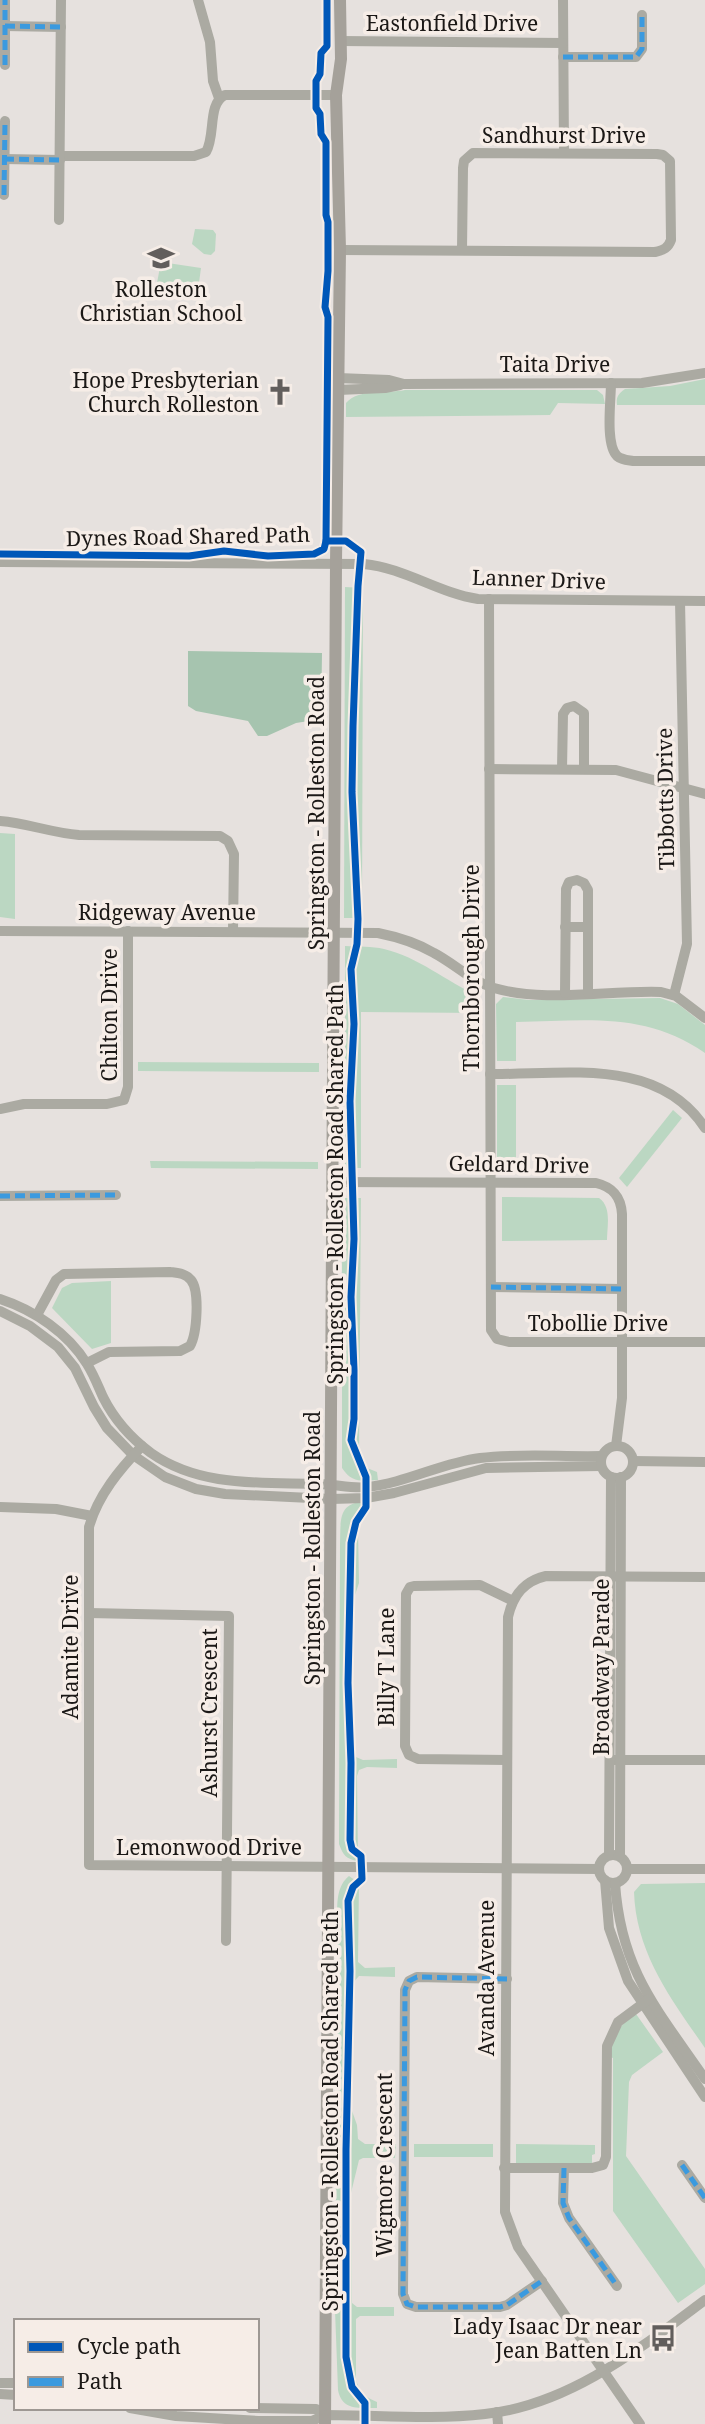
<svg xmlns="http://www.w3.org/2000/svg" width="705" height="2424" viewBox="0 0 705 2424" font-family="'Noto Serif',serif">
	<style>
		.green { fill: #bbd7c2 }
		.forest { fill: #a6c4af }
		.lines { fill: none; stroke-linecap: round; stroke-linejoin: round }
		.minor { stroke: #abaaa2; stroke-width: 10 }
		.major { stroke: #a5a19a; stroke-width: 12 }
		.quiet { stroke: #3b9adf; stroke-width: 5; stroke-dasharray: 10 5; stroke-linecap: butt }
		.cycleway-casing { stroke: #f6ede7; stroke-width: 11 }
		.cycleway { stroke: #0057b8; stroke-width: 7 }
		.labels { text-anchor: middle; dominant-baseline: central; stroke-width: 7; stroke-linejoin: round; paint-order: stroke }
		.street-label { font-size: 21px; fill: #1b1816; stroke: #f6ede7 }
		.poi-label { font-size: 21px; fill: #1b1816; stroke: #f6ede7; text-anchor: end }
	</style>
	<rect width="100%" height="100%" fill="#e6e1de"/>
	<!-- green -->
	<g class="green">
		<polygon points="195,229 213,230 216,234 215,251 211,255 204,254 192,244"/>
		<polygon points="161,262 201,268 198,290 157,283"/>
		<path d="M705 379V405H617C616 397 618 394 625 389L670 386Z"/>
		<path d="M405 390H597L603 395 605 404 558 403 550 415 346 417V403C359 388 386 394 405 390Z"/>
		<polygon points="345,587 363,588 362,918 344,918"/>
		<polygon points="0,833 15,834 15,919 0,917"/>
		<path d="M345 946C358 947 372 946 384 949 418 957 446 981 478 996V1013L361 1012V1168H345Z"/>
		<path d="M503 997 529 1000 660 998 678 1004 705 1025V1053C645 1011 585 1021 516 1022V1061H497L496 1004Z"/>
		<polygon points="138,1062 319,1063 319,1072 138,1071"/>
		<rect x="497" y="1085" width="19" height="84"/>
		<polygon points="673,1110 682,1118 627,1187 619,1178"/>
		<polygon points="150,1161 318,1162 318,1169 151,1168"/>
		<path d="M502 1197 599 1198C612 1207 607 1226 607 1240L502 1241Z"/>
		<path d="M342 1198H361L359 1455 367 1468 377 1472 378 1480C361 1481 352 1483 342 1468Z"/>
		<polygon points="111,1281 111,1343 92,1349 52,1308 62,1288 72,1283"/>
		<path d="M363 1502 358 1530 359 1583 353 1601 352 1751 356 1757 363 1760 397 1759V1768L367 1767 359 1770 357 1776 358 1861C346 1859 343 1855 339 1844L340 1544C341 1523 337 1503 363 1502Z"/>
		<path d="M349 1876 359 1883 358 1962 365 1968 395 1967V1977L359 1976 352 1984 351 2108 357 2125 358 2139 365 2144H396L395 2158H363L359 2160 351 2193 352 2303 357 2307H394V2316H360L356 2319V2380C359 2391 366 2398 377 2402V2408C360 2408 342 2411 338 2390L335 2310 337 1928C338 1910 334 1888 349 1876Z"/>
		<path d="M705 1883V2048C671 1999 636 1953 634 1892L641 1884Z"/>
		<path d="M636 2014 663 2052 632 2075 629 2082 626 2156 705 2269V2284L678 2303 613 2211V2058L610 2057C610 2038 620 2024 636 2014Z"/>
		<rect x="414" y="2144" width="79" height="13"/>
		<polygon points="516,2144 595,2145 595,2154 592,2155 592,2164 516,2164"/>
	</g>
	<!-- forest -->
	<polygon class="forest" points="188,651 322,653 321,719 296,723 267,736 258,736 248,721 196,711 188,706"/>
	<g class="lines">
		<!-- minor -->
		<g class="minor">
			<polyline points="198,0 210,42 213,81 219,98"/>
			<polyline points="563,0 564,153"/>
			<polyline points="5,26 61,27"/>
			<polyline points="340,41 563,43"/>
			<polyline points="563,57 636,57 642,49 642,15"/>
			<polyline points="5,65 5,0"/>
			<path d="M60 156H194L206 152C216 135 207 104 225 95H336"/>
			<polyline points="4,159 60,160"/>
			<polyline points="4,195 5,121"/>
			<polyline points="59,220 61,0"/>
			<path d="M340 250 655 252C664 250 668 248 671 240L670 161 663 155 657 154 473 153 464 161 463 168 462 250"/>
			<polyline points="338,378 389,380 404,384 642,383 705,373"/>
			<path d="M611 383C611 400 605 444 617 456 622 460 627 460 633 461H705"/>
			<polyline points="338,390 385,388 400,385"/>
			<path d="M0 562 364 564C405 568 438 593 478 599L705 601"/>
			<polyline points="489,599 491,1330 497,1339 509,1342 705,1342"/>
			<polyline points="489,769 616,770 705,794"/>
			<polyline points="562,769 563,714 567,708 574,706 584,713 584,769"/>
			<path d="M0 821C27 823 52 833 79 835L220 836 228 841 234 854 233 931"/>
			<polyline points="565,927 588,927"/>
			<path d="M0 931 378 933C398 937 417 943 434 953 455 964 471 981 494 988 545 1003 608 990 661 992L676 996 705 1018"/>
			<polyline points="565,993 566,889 569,882 577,880 584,883 588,890 588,993"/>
			<polyline points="674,995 687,944 680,601"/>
			<path d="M490 1074C564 1075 658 1056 705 1128"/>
			<polyline points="0,1109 24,1104 107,1104 124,1100 128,1087 128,931"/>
			<path d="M334 1182 596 1183C613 1187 621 1197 622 1214V1398L616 1446"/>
			<polyline points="0,1196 116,1195"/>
			<polyline points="491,1287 622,1289"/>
			<path d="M0 1299C34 1310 68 1333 87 1364 94 1375 98 1386 103 1397 114 1419 132 1439 151 1453 201 1488 262 1482 320 1484 335 1484 352 1489 367 1487 406 1483 441 1463 480 1458 520 1453 561 1457 601 1456"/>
			<polyline points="0,1311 30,1326 58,1347 75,1368 94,1407 107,1428 133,1455 165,1477 196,1489 225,1494 331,1499 366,1498 394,1493 486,1468 601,1466"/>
			<path d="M37 1315 56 1280 64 1274 170 1272C178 1273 185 1273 191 1280 200 1291 197 1334 190 1346L180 1351 109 1352 87 1363"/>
			<circle cx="617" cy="1462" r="16"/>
			<path d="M142 1446C120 1469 98 1495 89 1527V1865L599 1869"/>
			<polyline points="633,1461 705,1462"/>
			<polyline points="0,1507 56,1509 92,1516"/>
			<polyline points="89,1613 229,1616 226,1941"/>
			<polyline points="507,1760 418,1759 409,1755 405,1746 406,1594 410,1587 414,1586 480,1585 513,1601"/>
			<polyline points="614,1760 705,1760"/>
			<circle cx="613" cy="1869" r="14"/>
			<polyline points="609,1855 611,1477"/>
			<polyline points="620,1856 621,1477"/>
			<polyline points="627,1869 705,1869"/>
			<polyline points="605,1880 609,1928 628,1981 705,2097"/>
			<path d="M615 1883C621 1971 657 2009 705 2079"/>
			<polyline points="507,1979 417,1977 409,1981 405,1990 403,2294 407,2304 416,2307 500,2307 507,2305 542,2281"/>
			<polyline points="682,2165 705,2198"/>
			<polyline points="504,2168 592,2168 603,2165 606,2157 607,2046 618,2022 649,1999"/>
			<polyline points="564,2168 563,2203 569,2218 617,2286"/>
			<polyline points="0,2383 16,2383"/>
			<polyline points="0,2394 16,2395"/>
			<path d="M130 2408 176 2416 258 2421H312L325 2415C378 2415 433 2420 485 2414 569 2405 639 2349 705 2300"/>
			<polyline points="250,2408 316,2409 325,2415"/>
			<polyline points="497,2412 498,2424"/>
			<path d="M640 2424 518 2247 505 2212 508 1617C513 1595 524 1581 546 1576L705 1577"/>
		</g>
		<!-- major -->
		<polyline class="major" points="325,2424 336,563 340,250 336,95 341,59 340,0"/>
		<!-- quiet -->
		<g class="quiet">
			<polyline points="5,26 61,27"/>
			<polyline points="563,57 636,57 642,49 642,15"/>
			<polyline points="5,65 5,0"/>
			<polyline points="4,159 60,160"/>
			<polyline points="4,195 5,121"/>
			<polyline points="0,1196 116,1195"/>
			<polyline points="491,1287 622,1289"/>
			<polyline points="507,1979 417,1977 409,1981 405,1990 403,2294 407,2304 416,2307 500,2307 507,2305 542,2281"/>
			<polyline points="682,2165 705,2198"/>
			<polyline points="564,2168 563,2203 569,2218 617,2286"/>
		</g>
		<defs>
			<g id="cycleway">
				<polyline points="326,541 346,541 361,552 358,586 353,726 352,792 358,919 357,944 351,969 354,1024 350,1101 354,1239 351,1297 354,1370 354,1419 351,1440 366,1477 366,1507 356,1522 351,1543 348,1683 351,1763 350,1840 352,1849 361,1856 362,1879 353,1887 348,1901 350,1971 346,2150 346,2357 352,2387 365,2403 365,2424"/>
				<polyline points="0,554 189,556 224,551 268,556 314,554 324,549 326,541 328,317 325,307 328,271 328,222 326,215 326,142 321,134 320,114 316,108 316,81 320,74 321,53 327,46 327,0"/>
			</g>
		</defs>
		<!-- cycleway casing -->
		<use href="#cycleway" class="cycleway-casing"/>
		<!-- cycleway -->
		<use href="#cycleway" class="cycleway"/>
	</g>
	<!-- icons -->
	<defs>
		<symbol id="school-bare" viewBox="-9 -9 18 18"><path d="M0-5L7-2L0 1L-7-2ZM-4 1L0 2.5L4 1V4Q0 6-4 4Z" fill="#625e5c" stroke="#f6ede7" stroke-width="2.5" paint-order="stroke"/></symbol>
		<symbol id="church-bare" viewBox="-9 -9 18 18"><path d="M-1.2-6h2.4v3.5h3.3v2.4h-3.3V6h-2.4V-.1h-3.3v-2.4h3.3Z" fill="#625e5c" stroke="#f6ede7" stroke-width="2.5" paint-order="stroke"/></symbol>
		<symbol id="bus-bare" viewBox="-9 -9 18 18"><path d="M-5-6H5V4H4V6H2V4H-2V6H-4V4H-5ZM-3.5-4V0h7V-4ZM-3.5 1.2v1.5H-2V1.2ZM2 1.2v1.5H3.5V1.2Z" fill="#625e5c" stroke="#f6ede7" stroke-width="2.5" paint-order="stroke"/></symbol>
	</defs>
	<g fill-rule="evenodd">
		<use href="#school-bare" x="142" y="239" width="38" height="38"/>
		<use href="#church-bare" x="261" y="373" width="38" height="38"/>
		<use href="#bus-bare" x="644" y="2319" width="38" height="38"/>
	</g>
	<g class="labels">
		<!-- street labels -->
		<g class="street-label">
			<text x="452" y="23">Eastonfield Drive</text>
			<text x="564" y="135">Sandhurst Drive</text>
			<text x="555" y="364">Taita Drive</text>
			<text transform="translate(188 536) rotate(-1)">Dynes Road Shared Path</text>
			<text transform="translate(539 579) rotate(2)">Lanner Drive</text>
			<text transform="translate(665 799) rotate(-91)">Tibbotts Drive</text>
			<text transform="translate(316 813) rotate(-90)">Springston - Rolleston Road</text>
			<text x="167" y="912">Ridgeway Avenue</text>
			<text transform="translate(471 968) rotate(-90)">Thornborough Drive</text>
			<text transform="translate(109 1015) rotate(-90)">Chilton Drive</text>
			<text transform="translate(519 1164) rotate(1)">Geldard Drive</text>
			<text transform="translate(335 1184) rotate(-90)">Springston - Rolleston Road Shared Path</text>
			<text x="598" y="1323">Tobollie Drive</text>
			<text transform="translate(312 1548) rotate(-90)">Springston - Rolleston Road</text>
			<text transform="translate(70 1647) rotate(-90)">Adamite Drive</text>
			<text transform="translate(386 1667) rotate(-90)">Billy T Lane</text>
			<text transform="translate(601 1667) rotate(-90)">Broadway Parade</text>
			<text transform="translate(209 1713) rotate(-90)">Ashurst Crescent</text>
			<text x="209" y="1847">Lemonwood Drive</text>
			<text transform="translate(486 1978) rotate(-90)">Avanda Avenue</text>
			<text transform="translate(330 2111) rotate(-90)">Springston - Rolleston Road Shared Path</text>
			<text transform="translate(384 2165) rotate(-90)">Wigmore Crescent</text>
		</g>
		<!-- poi labels -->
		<g class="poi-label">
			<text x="161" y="289" text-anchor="middle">Rolleston<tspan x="161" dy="24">Christian School</tspan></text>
			<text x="259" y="380">Hope Presbyterian<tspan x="259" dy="24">Church Rolleston</tspan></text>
			<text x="642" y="2326">Lady Isaac Dr near<tspan x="642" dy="24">Jean Batten Ln</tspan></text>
		</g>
	</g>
	<!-- legend -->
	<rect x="14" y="2319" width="245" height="91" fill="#f6ede7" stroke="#9e9893" stroke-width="2"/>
	<rect x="28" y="2342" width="35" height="10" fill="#0057b8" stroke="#9e9893" stroke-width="2"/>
	<text x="77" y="2354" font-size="21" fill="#1b1816">Cycle path</text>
	<rect x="28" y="2377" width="35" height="10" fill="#3b9adf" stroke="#9e9893" stroke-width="2"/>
	<text x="77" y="2389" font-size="21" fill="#1b1816">Path</text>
</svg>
